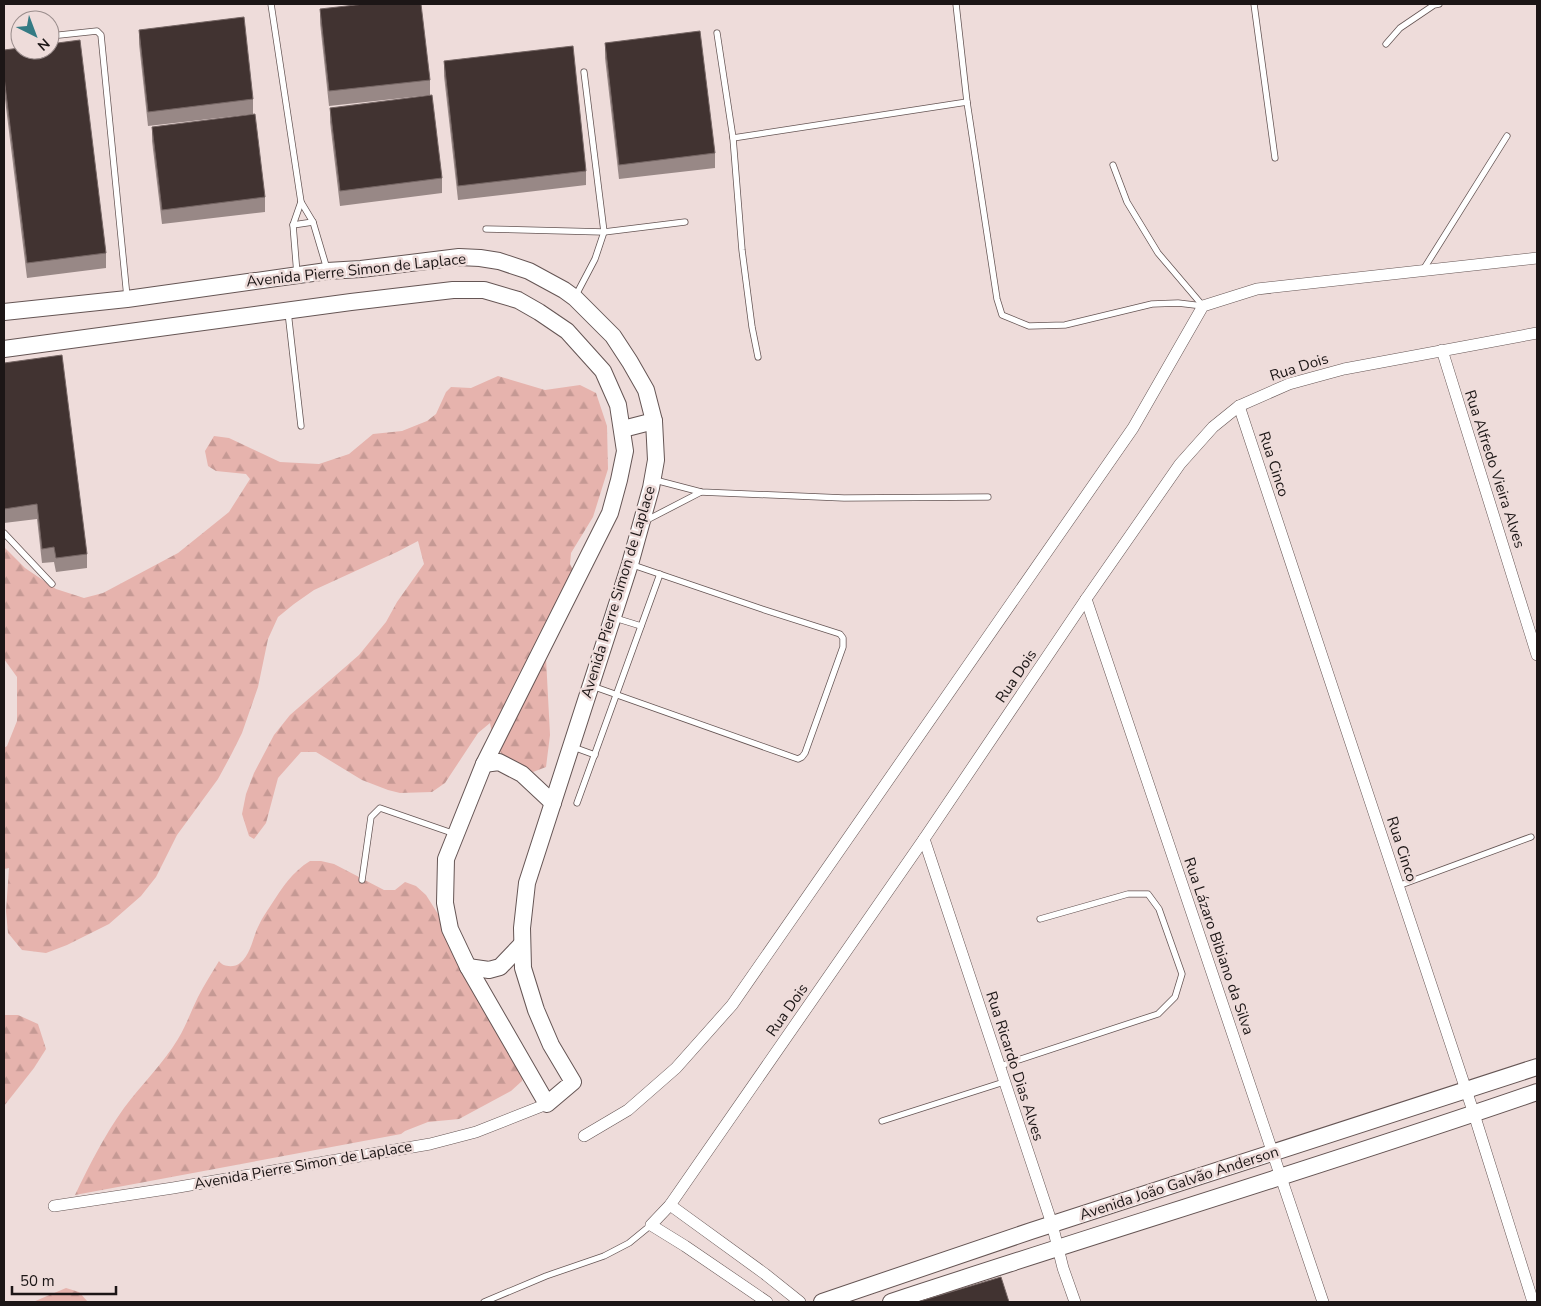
<svg xmlns="http://www.w3.org/2000/svg" width="1541" height="1306" viewBox="0 0 1541 1306" font-family="'Nunito Sans',sans-serif">
	<style>
		.forest { fill: url(#forest-firs) }
		.lines { fill: none; stroke-linecap: round; stroke-linejoin: round }
		.lane-casing { stroke: #655554; stroke-width: 7 }
		.street-casing { stroke: #655554; stroke-width: 12 }
		.secondary-casing { stroke: #655554; stroke-width: 18 }
		.lane { stroke: #fff; stroke-width: 5.5 }
		.street { stroke: #fff; stroke-width: 11 }
		.secondary { stroke: #fff; stroke-width: 16 }
		.wall { fill: #988886 }
		.building { fill: #413331; stroke: #756664 }
		.labels { text-anchor: middle; dominant-baseline: central; stroke-width: 5; stroke-linejoin: round; paint-order: stroke }
		.street-label { font-size: 15px; fill: #1c1616; stroke: #eedcda }
	</style>
	<defs>
		<pattern id="forest-firs" width="22" height="20" patternUnits="userSpaceOnUse" patternTransform="scale(1.25)"><rect width="22" height="20" fill="#e6b3ad"/><path d="M5 1l3.5 6h-7zM16 11l3.5 6h-7z" fill="#c59994"/></pattern>
	</defs>
	<rect width="100%" height="100%" fill="#eedcda"/>
	<!-- forest -->
	<g class="forest">
		<polygon points="498,376 545,390 580,385 596,393 607,426 608,469 593,517 571,553 570,564 576,576 546,658 550,735 546,767 533,772 507,762 494,743 490,723 478,733 445,783 432,792 400,793 388,790 362,780 316,752 301,752 278,778 266,823 254,839 249,836 242,814 246,794 254,773 274,735 290,715 359,655 386,622 397,602 424,564 418,541 397,552 314,590 294,604 278,617 268,639 258,687 242,733 231,755 218,779 177,835 156,877 141,896 109,924 67,945 46,953 22,950 8,933 6,911 9,868 4,869 4,748 7,746 17,721 17,677 4,659 4,547 25,568 56,589 84,598 103,593 178,553 229,512 250,479 246,474 216,471 208,466 205,451 214,436 229,438 280,462 319,464 349,454 373,434 402,431 427,421 436,414 446,392 451,387 471,388"/>
		<path d="M310 861H321L334 864 384 890H395L405 882 416 886 426 895 467 960 487 982 500 1014 525 1069 522 1081 511 1091 459 1119 428 1122 405 1131 401 1134 75 1195C90 1164 104 1136 124 1108 141 1085 163 1064 178 1039 186 1026 191 1011 198 997 204 985 212 973 219 961 223 967 234 968 240 963 251 955 253 936 259 925 262 918 267 911 271 905 282 888 292 872 310 861Z"/>
		<polygon points="4,1015 18,1015 38,1024 46,1049 34,1068 4,1106"/>
		<polygon points="66,1288 79,1292 88,1302 33,1302"/>
	</g>
	<g class="lines">
		<defs>
			<g id="lane">
				<polyline points="271,4 301,202 313,222 327,269"/>
				<polyline points="956,4 967,102 997,299 1002,315 1029,326 1065,325 1152,304 1178,303 1203,306"/>
				<polyline points="1254,4 1275,158"/>
				<polyline points="717,33 733,138 742,250 752,327 758,357"/>
				<polyline points="50,36 97,31 101,35 127,297"/>
				<polyline points="1386,44 1400,28 1434,5 1439,4"/>
				<polyline points="733,138 967,102"/>
				<polyline points="1113,165 1127,202 1158,253 1203,306"/>
				<polyline points="293,225 313,222"/>
				<polyline points="486,229 604,232 685,222"/>
				<polyline points="1423,270 1507,136"/>
				<polyline points="297,274 293,225 301,202"/>
				<polyline points="575,297 595,259 604,232 584,72"/>
				<polyline points="288,312 301,426"/>
				<polyline points="655,480 701,492 844,498 988,497"/>
				<polyline points="645,521 701,492"/>
				<polyline points="4,533 52,584"/>
				<polyline points="615,618 641,626"/>
				<polyline points="592,686 798,759 802,757 805,753 843,647 843,638 840,634 762,609 630,564"/>
				<polyline points="573,747 595,755"/>
				<polyline points="577,803 660,574"/>
				<polyline points="362,880 371,817 380,808 455,834"/>
				<polyline points="1398,886 1531,837"/>
				<polyline points="1000,1066 1158,1014 1175,997 1182,974 1159,909 1148,894 1128,894 1040,919"/>
				<polyline points="882,1121 1004,1082"/>
				<polyline points="484,1302 546,1276 604,1256 629,1243 651,1225"/>
			</g>
			<g id="street">
				<polyline points="1442,350 1537,655"/>
				<polyline points="1239,406 1474,1114 1533,1302"/>
				<polyline points="1086,599 1323,1302"/>
				<polyline points="924,839 1052,1224 1063,1268 1075,1302"/>
				<polyline points="584,1136 628,1110 676,1068 732,1005 1133,428 1203,306 1257,289 1537,258"/>
				<polyline points="670,1205 765,1274 800,1302"/>
				<polyline points="54,1206 173,1188 430,1144 476,1132 547,1104"/>
				<polyline points="767,1302 685,1246 651,1225 670,1205 924,839 1086,599 1180,464 1213,427 1239,406 1289,384 1344,369 1537,333"/>
			</g>
			<g id="secondary">
				<polyline points="4,312 127,299 327,271 361,269 459,257 480,258 499,261 529,271 564,290 575,298 613,336 630,362 646,390 654,421 656,460 651,488 630,564 527,883 522,928 523,968 536,1010 551,1045 573,1082 547,1104 468,967 450,929 445,903 446,859 484,764 610,513 619,480 625,451 618,405 603,371 567,331 539,312 518,300 484,290 453,290 351,302 4,349"/>
				<polyline points="623,429 654,421"/>
				<polyline points="484,764 499,762 522,774 553,803"/>
				<polyline points="468,967 489,970 500,967 522,944"/>
				<polyline points="822,1302 1031,1231 1537,1067"/>
				<path d="M891 1302C1106 1231 1323 1166 1537 1092"/>
			</g>
		</defs>
		<!-- lane casing -->
		<use href="#lane" class="lane-casing"/>
		<!-- street casing -->
		<use href="#street" class="street-casing"/>
		<!-- secondary casing -->
		<use href="#secondary" class="secondary-casing"/>
		<!-- lane -->
		<use href="#lane" class="lane"/>
		<!-- street -->
		<use href="#street" class="street"/>
		<!-- secondary -->
		<use href="#secondary" class="secondary"/>
	</g>
	<!-- wall -->
	<g class="wall">
		<polygon points="320,9 430,80 430,95 329,106 320,23"/>
		<polygon points="139,30 253,99 253,114 148,126 139,44"/>
		<polygon points="605,43 715,153 715,168 619,179 605,58"/>
		<polygon points="4,50 106,253 106,268 27,278 4,91"/>
		<polygon points="444,61 586,171 586,185 458,200 444,76"/>
		<polygon points="330,108 442,178 442,193 340,206 330,122"/>
		<polygon points="152,127 265,197 265,212 162,224 152,141"/>
		<polygon points="4,363 87,554 87,568 56,572 54,562 42,563 37,519 4,523"/>
	</g>
	<!-- building -->
	<g class="building">
		<polygon points="364,4 421,4 430,80 329,91 320,9"/>
		<polygon points="244,17 253,99 148,112 139,30"/>
		<polygon points="700,31 715,153 619,165 605,43"/>
		<polygon points="80,40 106,253 27,263 4,77 4,50 20,48 20,50 50,50 50,44"/>
		<polygon points="573,46 586,171 458,186 444,61"/>
		<polygon points="432,95 442,178 340,191 330,108"/>
		<polygon points="255,114 265,197 162,210 152,127"/>
		<polygon points="62,355 87,554 56,558 54,547 42,549 37,504 4,509 4,363"/>
		<polygon points="1001,1277 1009,1302 917,1302"/>
	</g>
	<g class="labels">
		<!-- street labels -->
		<g class="street-label">
			<text transform="translate(356 270) rotate(-6)">Avenida Pierre Simon de Laplace</text>
			<text transform="translate(1299 367) rotate(-18)">Rua Dois</text>
			<text transform="translate(1274 464) rotate(72)">Rua Cinco</text>
			<text transform="translate(1495 469) rotate(72)">Rua Alfredo Vieira Alves</text>
			<text transform="translate(618 592) rotate(-73)">Avenida Pierre Simon de Laplace</text>
			<text transform="translate(1016 676) rotate(-56)">Rua Dois</text>
			<text transform="translate(1402 849) rotate(72)">Rua Cinco</text>
			<text transform="translate(1219 946) rotate(71)">Rua Lázaro Bibiano da Silva</text>
			<text transform="translate(787 1010) rotate(-55)">Rua Dois</text>
			<text transform="translate(1015 1066) rotate(72)">Rua Ricardo Dias Alves</text>
			<text transform="translate(303 1165) rotate(-10)">Avenida Pierre Simon de Laplace</text>
			<text transform="translate(1179 1183) rotate(-18)">Avenida João Galvão Anderson</text>
		</g>
	</g>
	<!-- border -->
	<rect width="1541" height="1306" fill="none" stroke="#1c1616" stroke-width="10"/>
	<!-- north arrow -->
	<g transform="translate(35 35) rotate(138)"><circle r="24" fill="#eedcda" stroke="#9a8d8c"/>
	<path d="M0-4L9 19L0 12L-9 19Z" fill="#347b84"/>
	<text y="-8" font-size="14" font-weight="bold" text-anchor="middle" fill="#1c1616">N</text>
	</g>
	<!-- scale -->
	<path d="M12 1286v8h104v-8" fill="none" stroke="#1c1616" stroke-width="2.5"/>
	<text x="20" y="1286" font-size="15" fill="#1c1616" stroke="#eedcda" stroke-width="4" paint-order="stroke">50 m</text>
</svg>
